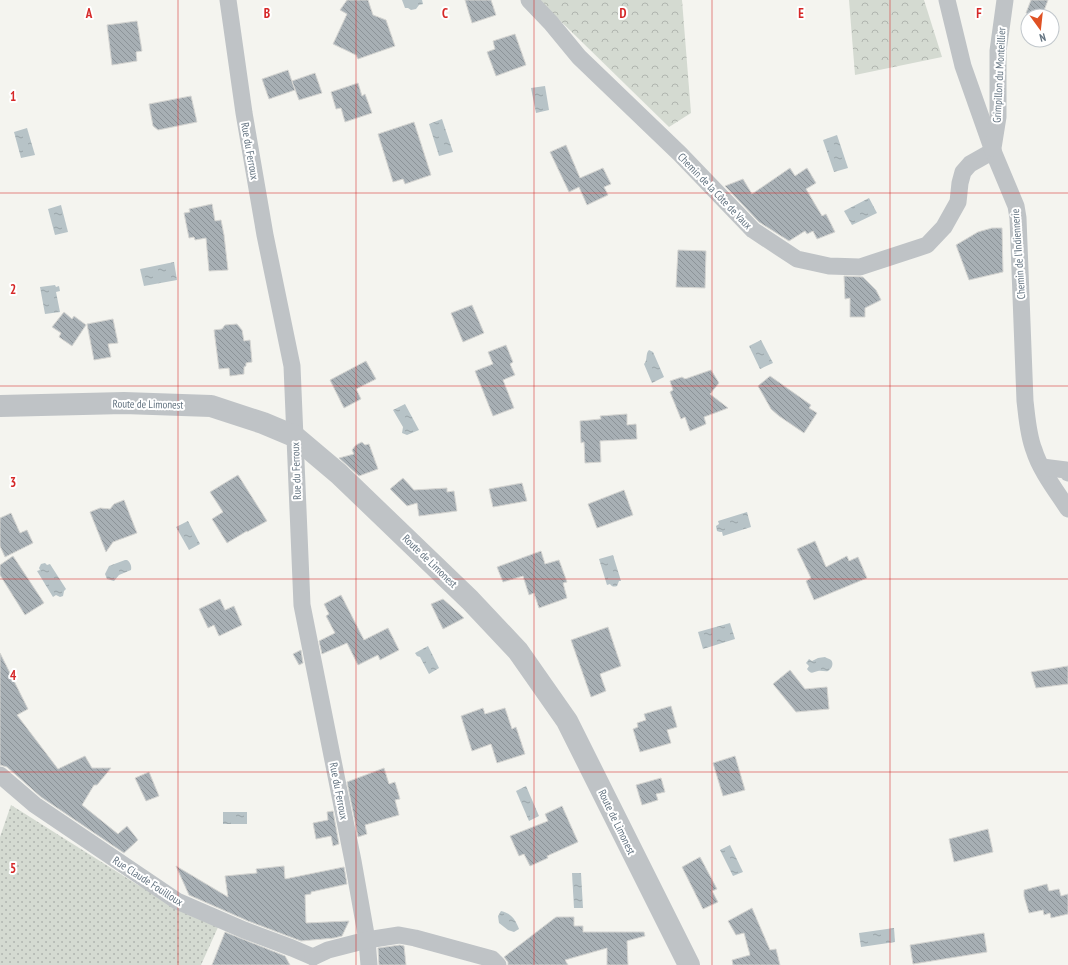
<svg xmlns="http://www.w3.org/2000/svg" width="1068" height="965" viewBox="0 0 1068 965" font-family="'PT Sans Narrow',sans-serif">
	<style>
		.grass { fill: url(#grass-dots) }
		.forest { fill: url(#forest-crowns) }
		.water { fill: url(#water-ripples) }
		.building { fill: url(#building-back-hatch); stroke: #d5d5d2 }
		.lines { fill: none; stroke-linecap: round; stroke-linejoin: round }
		.minor { stroke: #bfc3c6; stroke-width: 17 }
		.tertiary { stroke: #bfc3c6; stroke-width: 22 }
		.grid { fill: none; stroke: #d62828; stroke-width: 1; stroke-opacity: 0.55 }
		.labels { text-anchor: middle; dominant-baseline: central; stroke-width: 4; stroke-linejoin: round; paint-order: stroke }
		.street-label { font-size: 11px; fill: #637380; stroke: #fff }
		.grid-label { font-size: 13px; text-anchor: middle; font-weight: bold; fill: #d62828; stroke: #fff; stroke-width: 4; stroke-linejoin: round; paint-order: stroke }
	</style>
	<defs>
		<pattern id="grass-dots" width="8" height="8" patternUnits="userSpaceOnUse"><rect width="8" height="8" fill="#d4dad1"/><path d="M2 2h.1M6 6h.1" fill="none" stroke="#b0b5af" stroke-width="1.8" stroke-linecap="round"/></pattern>
		<pattern id="forest-crowns" width="20" height="18" patternUnits="userSpaceOnUse"><rect width="20" height="18" fill="#d4dad1"/><path d="M2 6a3 3 0 1 1 6 0M12 15a3 3 0 1 1 6 0" fill="none" stroke="#b0b5af"/></pattern>
		<pattern id="water-ripples" width="26" height="14" patternUnits="userSpaceOnUse"><rect width="26" height="14" fill="#b7c3c7"/><path d="M2 4q2-2 4 0t4 0M15 11q2-2 4 0t4 0" fill="none" stroke="#98a3a7"/></pattern>
		<pattern id="building-back-hatch" width="6" height="6" patternUnits="userSpaceOnUse"><rect width="6" height="6" fill="#a7afb4"/><path d="M-1 5l2 2M0 0l6 6M5-1l2 2" fill="none" stroke="#8c9398"/></pattern>
	</defs>
	<rect width="100%" height="100%" fill="#f4f4ef"/>
	<!-- grass -->
	<polygon class="grass" points="11,805 138,885 219,925 201,965 0,965 0,837"/>
	<!-- forest -->
	<g class="forest">
		<polygon points="539,0 682,0 691,113 669,127"/>
		<polygon points="849,0 924,0 942,57 855,75"/>
	</g>
	<!-- water -->
	<g class="water">
		<polygon points="402,0 422,0 423,4 419,5 416,9 411,10 408,8 405,8"/>
		<polygon points="545,86 549,110 536,113 531,88"/>
		<polygon points="442,119 453,152 439,156 429,124"/>
		<polygon points="27,128 35,155 21,158 14,132"/>
		<polygon points="837,135 848,168 834,172 823,140"/>
		<polygon points="869,198 877,213 852,225 844,211"/>
		<polygon points="61,205 68,232 55,235 48,209"/>
		<polygon points="174,262 177,280 144,286 140,269"/>
		<polygon points="55,285 56,287 59,286 60,291 56,292 60,312 45,314 40,287"/>
		<polygon points="761,340 773,363 760,369 749,346"/>
		<path d="M649 350 653 352 664 377 652 383 644 364C648 360 645 354 649 350Z"/>
		<polygon points="405,404 419,430 407,435 402,433 403,427 393,410"/>
		<polygon points="747,512 751,527 723,536 722,532 720,532 717,531 716,526 719,524 718,521"/>
		<polygon points="188,521 200,544 189,550 176,527"/>
		<path d="M613 555 621 581H619L617 586C614 587 612 587 610 584L607 585 599 559Z"/>
		<path d="M125 560H127C130 562 132 566 131 570L119 575 114 581 107 579 105 574 109 566Z"/>
		<polygon points="45,563 47,565 50,564 66,589 64,591 63,596 60,597 56,595 53,597 37,571 40,570 39,568 41,564"/>
		<polygon points="730,623 735,639 703,649 698,632"/>
		<polygon points="428,646 439,668 429,674 420,657 417,656 415,653"/>
		<path d="M825 657C826 658 830 659 831 660 834 663 832 669 828 671 825 672 821 670 818 671 813 672 811 675 807 669L809 666 806 663 809 659 812 661 818 658Z"/>
		<polygon points="526,786 539,816 529,821 516,791"/>
		<rect x="223" y="812" width="24" height="12"/>
		<polygon points="730,845 743,872 733,876 720,850"/>
		<polygon points="572,873 581,873 583,908 574,908"/>
		<path d="M501 911C512 914 515 919 519 929L514 932 508 930 499 923 498 916Z"/>
		<polygon points="894,928 895,942 861,947 859,933"/>
	</g>
	<!-- building -->
	<g class="building">
		<polygon points="347,0 368,0 373,15 386,20 395,46 358,59 356,55 333,44 347,14 340,10"/>
		<polygon points="465,0 491,0 496,15 472,23"/>
		<polygon points="1031,0 1048,0 1042,16 1035,16 1026,13"/>
		<polygon points="137,21 142,51 136,52 137,61 112,65 107,25"/>
		<polygon points="515,34 526,65 496,76 487,52 495,49 493,41"/>
		<polygon points="288,70 295,90 269,99 262,79"/>
		<polygon points="315,73 322,93 299,100 292,81"/>
		<polygon points="358,83 362,96 365,94 372,113 345,122 341,108 336,109 331,92"/>
		<polygon points="191,96 197,122 158,130 153,126 149,104"/>
		<polygon points="414,122 431,175 405,184 403,179 393,182 378,134"/>
		<polygon points="566,145 580,178 603,168 611,184 604,187 608,195 587,205 579,187 569,192 550,152"/>
		<polygon points="790,168 795,176 807,168 816,183 806,189 822,216 826,214 835,232 817,239 813,231 807,234 805,231 789,241 759,222 725,186 743,179 752,194"/>
		<polygon points="212,204 215,221 221,220 224,235 228,270 209,271 206,238 195,240 194,237 189,238 184,213 190,212 189,209"/>
		<polygon points="992,228 1002,228 1003,272 969,280 956,245 978,232"/>
		<polygon points="678,250 706,251 705,288 676,287"/>
		<polygon points="844,276 863,277 876,290 881,300 865,308 865,317 850,317 850,298 845,299"/>
		<polygon points="472,305 484,333 463,342 451,313"/>
		<polygon points="64,312 72,319 74,316 86,325 72,346 59,337 61,333 52,327"/>
		<polygon points="113,319 118,343 108,344 111,357 94,360 87,324"/>
		<polygon points="237,324 242,330 244,341 250,340 252,362 246,363 246,366 244,367 244,374 230,376 229,368 219,369 214,330 222,329 225,325"/>
		<polygon points="506,345 513,362 510,364 515,375 503,380 514,408 493,416 475,371 493,364 488,352"/>
		<polygon points="366,361 376,379 356,389 361,399 344,408 330,380"/>
		<polygon points="711,370 719,383 710,394 728,408 704,417 706,424 690,431 685,417 681,419 670,392 673,390 670,381 682,377 685,379"/>
		<polygon points="770,376 811,405 809,408 817,413 804,433 779,416 771,409 758,386"/>
		<polygon points="627,414 627,425 636,424 637,439 600,441 601,462 585,463 584,442 581,443 580,421 601,419 600,416"/>
		<polygon points="362,442 365,445 369,444 378,469 359,476 339,458 354,454 352,450 356,445"/>
		<polygon points="238,475 267,521 247,532 247,531 227,543 212,519 223,512 210,492"/>
		<polygon points="403,478 414,490 447,488 447,492 454,491 457,511 419,516 417,503 407,506 390,489"/>
		<polygon points="522,483 527,501 493,507 489,489"/>
		<polygon points="624,490 633,515 597,528 588,504"/>
		<polygon points="124,500 137,533 113,542 106,552 90,512 100,508 110,509 114,504"/>
		<polygon points="11,513 20,533 27,530 33,543 5,557 0,546 0,518"/>
		<polygon points="815,541 826,567 847,556 849,561 858,557 867,578 814,600 806,581 811,578 797,549"/>
		<polygon points="541,551 545,564 559,560 567,582 563,583 567,598 539,608 534,593 529,595 523,576 503,582 497,567"/>
		<polygon points="13,556 44,603 25,615 0,575 0,565"/>
		<polygon points="341,595 364,640 388,628 399,650 380,660 378,655 358,665 347,643 322,654 319,641 335,633 326,616 329,614 324,604"/>
		<polygon points="220,599 225,610 234,606 242,625 219,636 214,625 208,628 199,609"/>
		<polygon points="443,599 464,618 443,629 431,604"/>
		<polygon points="608,627 621,666 600,674 606,691 591,697 571,640"/>
		<polygon points="301,650 303,663 299,665 293,654"/>
		<polygon points="0,653 28,709 17,715 58,769 85,756 92,768 111,768 97,785 94,785 82,805 118,834 127,826 138,840 124,853 41,797 7,767 0,765"/>
		<polygon points="1068,666 1068,684 1036,688 1031,672"/>
		<polygon points="790,670 805,689 827,687 829,709 796,712 773,684"/>
		<polygon points="671,706 677,727 667,730 671,743 640,752 633,729 638,727 637,723 646,720 644,714"/>
		<polygon points="483,708 485,714 505,708 512,729 516,727 525,754 497,763 491,744 472,751 461,716"/>
		<polygon points="735,756 745,790 723,796 713,763"/>
		<polygon points="384,768 389,784 395,782 400,799 395,800 399,815 365,825 367,834 358,837 347,782"/>
		<polygon points="149,772 159,796 146,801 135,778"/>
		<polygon points="661,778 665,792 656,794 658,800 642,805 636,785"/>
		<polygon points="562,806 578,842 547,856 548,858 530,866 524,854 519,856 510,836 548,821 545,814"/>
		<polygon points="333,811 339,844 333,846 331,836 316,839 313,823 328,820 327,812"/>
		<polygon points="988,829 993,852 954,862 949,839"/>
		<polygon points="700,857 717,889 712,891 718,902 703,909 682,867"/>
		<polygon points="176,866 228,897 225,876 257,873 256,869 284,866 285,879 344,867 347,884 311,892 311,894 305,895 306,923 349,921 342,936 334,938 301,941 248,921 189,895"/>
		<polygon points="1047,884 1049,891 1059,889 1061,896 1068,894 1068,914 1051,918 1050,913 1044,915 1043,910 1029,913 1024,896 1024,890"/>
		<polygon points="752,908 770,950 776,949 780,965 733,965 732,960 750,955 744,933 736,935 728,921"/>
		<polygon points="556,917 574,917 574,926 583,926 583,932 644,932 645,936 627,941 628,965 607,965 607,948 565,960 568,965 508,965 508,962 504,957"/>
		<polygon points="225,932 285,956 290,965 212,965"/>
		<polygon points="984,933 987,952 913,964 910,945"/>
		<polygon points="400,945 404,946 406,965 379,965 378,948"/>
	</g>
	<g class="lines">
		<!-- minor -->
		<g class="minor">
			<polyline points="228,0 244,113 265,235 292,366 302,605 353,861 367,940 369,965"/>
			<polyline points="529,0 551,23 579,57 680,154 753,230 797,259 829,266 860,267 927,245 944,227 958,202 960,183 963,172 970,164 993,151"/>
			<path d="M947 0 963 66 993 151 1016 206 1018 218 1025 401C1027 417 1028 435 1034 450 1040 470 1057 492 1068 509"/>
			<polyline points="993,148 998,117 998,51 1005,0"/>
			<polyline points="1042,467 1066,470 1068,473"/>
			<polyline points="0,775 35,805 177,901 244,930 292,948 313,957"/>
			<polyline points="313,957 328,950 367,940 399,935 415,938 492,959 498,965"/>
		</g>
		<!-- tertiary -->
		<polyline class="tertiary" points="0,406 124,403 211,406 263,423 294,436 339,474 470,600 518,651 567,721 689,965"/>
	</g>
	<!-- grid -->
	<path class="grid" d="M178 0V965M356 0V965M534 0V965M712 0V965M890 0V965M0 193H1068M0 386H1068M0 579H1068M0 772H1068"/>
	<g class="labels">
		<!-- street labels -->
		<g class="street-label">
			<text transform="translate(999 75) rotate(-87)">Grimpillon du Monteillier</text>
			<text transform="translate(250 151) rotate(80)">Rue du Ferroux</text>
			<text transform="translate(715 191) rotate(46)">Chemin de la Côte de Vaux</text>
			<text transform="translate(1018 254) rotate(-94)">Chemin de l'Indiennerie</text>
			<text transform="translate(148 404) rotate(1)">Route de Limonest</text>
			<text transform="translate(296 471) rotate(-92)">Rue du Ferroux</text>
			<text transform="translate(430 561) rotate(44)">Route de Limonest</text>
			<text transform="translate(339 791) rotate(79)">Rue du Ferroux</text>
			<text transform="translate(617 822) rotate(64)">Route de Limonest</text>
			<text transform="translate(148 881) rotate(33)">Rue Claude Fouilloux</text>
		</g>
	</g>
	<g class="grid-label">
		<text x="89" y="18">A</text>
		<text x="267" y="18">B</text>
		<text x="445" y="18">C</text>
		<text x="623" y="18">D</text>
		<text x="801" y="18">E</text>
		<text x="979" y="18">F</text>
		<text x="13" y="101">1</text>
		<text x="13" y="294">2</text>
		<text x="13" y="487">3</text>
		<text x="13" y="680">4</text>
		<text x="13" y="873">5</text>
	</g>
	<!-- north arrow -->
	<g transform="translate(1040 28) rotate(165)"><circle r="19" fill="#ffffff" stroke="#c1c7cc"/>
	<path d="M0-3L7 15L0 10L-7 15Z" fill="#df5124"/>
	<text y="-6" font-size="11" font-weight="bold" text-anchor="middle" fill="#637380">N</text>
	</g>
</svg>
